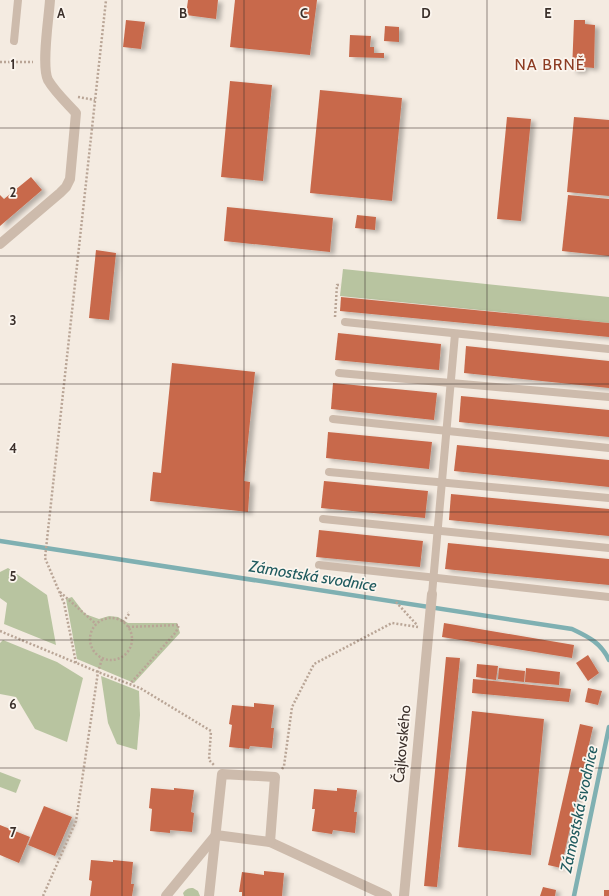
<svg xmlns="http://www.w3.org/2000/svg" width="609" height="896" viewBox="0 0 609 896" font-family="Cabin,sans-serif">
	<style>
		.green { fill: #b8c4a0 }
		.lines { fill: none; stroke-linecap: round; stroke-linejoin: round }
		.stream { stroke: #7fb0b2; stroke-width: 4.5 }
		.building { fill: #c8694b; filter: url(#shadow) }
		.path { stroke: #b9a596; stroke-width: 2.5; stroke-dasharray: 2 2; stroke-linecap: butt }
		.service { stroke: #cdbbac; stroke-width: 8 }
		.minor { stroke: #cdbbac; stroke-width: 10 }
		.grid { fill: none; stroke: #3b302b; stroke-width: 1; stroke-opacity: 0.55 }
		.labels { text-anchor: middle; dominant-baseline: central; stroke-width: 3.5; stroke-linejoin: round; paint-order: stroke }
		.street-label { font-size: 15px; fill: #3b302b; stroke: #fbf5ee }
		.neighbourhood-label { font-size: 16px; letter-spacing: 1px; fill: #8c3b22; stroke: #fbf5ee }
		.water-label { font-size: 16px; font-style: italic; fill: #1f5a5e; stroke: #fbf5ee }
		.grid-label { font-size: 13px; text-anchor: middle; font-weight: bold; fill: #3b302b; stroke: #fbf5ee; stroke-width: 3.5; stroke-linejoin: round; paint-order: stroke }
	</style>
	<defs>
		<filter id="shadow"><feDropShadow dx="4.5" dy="2.5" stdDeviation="2" flood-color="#0004"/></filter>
	</defs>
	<rect width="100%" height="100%" fill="#f4ebe1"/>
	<!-- green -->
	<g class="green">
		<polygon points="343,269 609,297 609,323 340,296"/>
		<polygon points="8,568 47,595 56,645 4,624 7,603 0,598 0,572"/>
		<polygon points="72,597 85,614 99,619 109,616 118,617 128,623 177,623 180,633 134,683 77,659 66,599"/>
		<polygon points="3,640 57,662 83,678 67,742 35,729 16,697 0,694 0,643"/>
		<polygon points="101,676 139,691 140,715 137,750 117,744 108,723"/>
		<polygon points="0,772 21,780 16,793 0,787"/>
		<path d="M193 888 198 891 200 896H184L183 893C186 889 188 888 193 888Z"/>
	</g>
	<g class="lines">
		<!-- stream -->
		<g class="stream">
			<path d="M0 541 572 629C589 637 601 643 609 660"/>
			<polyline points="574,896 609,727"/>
		</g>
	</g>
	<!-- building -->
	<g class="building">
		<polygon points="188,0 218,0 216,19 186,15"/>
		<polygon points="235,0 317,0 310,55 230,47"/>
		<polygon points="126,20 145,22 141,49 123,47"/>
		<polygon points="574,20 585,20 585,24 595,25 594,68 583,67 583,71 572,71"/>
		<polygon points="385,26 399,27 399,42 384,41"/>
		<polygon points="350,35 371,36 370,47 374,47 374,53 384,53 384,58 349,57"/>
		<polygon points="230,81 272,85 263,181 221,177"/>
		<polygon points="320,90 402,98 392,201 310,193"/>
		<polygon points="507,117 531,119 521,221 497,219"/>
		<polygon points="574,117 609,120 609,196 567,192"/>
		<polygon points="31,177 42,190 0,226 0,195 4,199"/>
		<polygon points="568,195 609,199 609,256 562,251"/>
		<polygon points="227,207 333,218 330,252 224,241"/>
		<polygon points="357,215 376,217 375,230 355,228"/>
		<polygon points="96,250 116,253 109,320 89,318"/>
		<polygon points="341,297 609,323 609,337 340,311"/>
		<polygon points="338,333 441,344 439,370 335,360"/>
		<polygon points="466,346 609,361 609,388 464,373"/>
		<polygon points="172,363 255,372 244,481 250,482 248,512 150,501 153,472 161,473"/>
		<polygon points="333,383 437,393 434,420 331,409"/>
		<polygon points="461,396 609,410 609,437 459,422"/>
		<polygon points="328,432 432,442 429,469 326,458"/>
		<polygon points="457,445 609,460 609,487 454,471"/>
		<polygon points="324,481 428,491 425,518 321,508"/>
		<polygon points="451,494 609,509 609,536 449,520"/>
		<polygon points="319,530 423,541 420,567 316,557"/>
		<polygon points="448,543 609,559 609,585 445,569"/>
		<polygon points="444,623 574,645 572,658 442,637"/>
		<polygon points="588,655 599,673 588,681 576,663"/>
		<polygon points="446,657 460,658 437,887 424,886"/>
		<polygon points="477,664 498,666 496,680 476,677"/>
		<polygon points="499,668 525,671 524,682 498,679"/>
		<polygon points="526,668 560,672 559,685 525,682"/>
		<polygon points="473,679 571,689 569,702 472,693"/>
		<polygon points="588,688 602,691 598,705 585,702"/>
		<polygon points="254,703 274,705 271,728 274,728 272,748 250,746 249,749 229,747 232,725 229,724 232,705 254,707"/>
		<polygon points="472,711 544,719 531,855 458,847"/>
		<polygon points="580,724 593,727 561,868 548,865"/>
		<polygon points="151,788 174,790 174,788 194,790 191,812 194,813 192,832 170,830 170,833 150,831 152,809 149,808"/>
		<polygon points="337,788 357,790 354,812 357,812 355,833 333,830 332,834 312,831 315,809 312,809 314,789 337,791"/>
		<polygon points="44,806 72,817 55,856 28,845"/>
		<polygon points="0,825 30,837 19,863 0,855"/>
		<polygon points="91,860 113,862 113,860 133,862 131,884 134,884 132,896 90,896 92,881 89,880"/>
		<polygon points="264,871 284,873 282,896 242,896 242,892 239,892 242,872 264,875"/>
		<polygon points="543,887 556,890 555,896 540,896"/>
		<rect x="604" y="890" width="5" height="6"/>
	</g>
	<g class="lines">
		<!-- path -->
		<g class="path">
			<polyline points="0,62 33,62"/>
			<polyline points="78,97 95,100"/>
			<polyline points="335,317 337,285 341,285"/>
			<polyline points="60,592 96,624"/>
			<polyline points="396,602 417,625"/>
			<circle cx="111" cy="639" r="21"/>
			<polyline points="123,622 129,614 128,612"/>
			<polyline points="128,627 179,625 176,632 130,684"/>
			<polyline points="0,631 98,672 140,688 211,731 209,760 215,766"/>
			<polyline points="76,663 64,603 45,558 106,0"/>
			<polyline points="282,769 284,766 292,707 314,664 392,623 418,627"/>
			<polyline points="43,896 76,821 98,672 102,659"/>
		</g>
		<!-- service -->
		<g class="service">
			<polyline points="14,41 18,0"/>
			<polyline points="345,322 609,349"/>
			<polyline points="339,373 609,397"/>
			<polyline points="333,419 609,448"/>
			<polyline points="329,472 609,498"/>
			<polyline points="323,519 609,548"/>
			<polyline points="319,565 609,597"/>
			<polyline points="432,594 455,334"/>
		</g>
		<!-- minor -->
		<g class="minor">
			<path d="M0 244 60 193 66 187 70 179 76 113C66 102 55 92 48 80 41 66 49 17 50 0"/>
			<polyline points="216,835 270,842 387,896"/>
			<polyline points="166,896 216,835"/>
			<polyline points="209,896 222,774 275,777 270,842"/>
			<polyline points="404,896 432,594"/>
		</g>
	</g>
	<!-- grid -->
	<path class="grid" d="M122 0V896M244 0V896M365 0V896M487 0V896M0 128H609M0 256H609M0 384H609M0 512H609M0 640H609M0 768H609"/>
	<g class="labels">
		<!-- street labels -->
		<g class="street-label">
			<text transform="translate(402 744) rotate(-85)">Čajkovského</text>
		</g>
		<!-- neighbourhood labels -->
		<g class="neighbourhood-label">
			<text x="550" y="64">NA BRNĚ</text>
		</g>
		<!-- water labels -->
		<g class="water-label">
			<text transform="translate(313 576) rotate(9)">Zámostská svodnice</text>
			<text transform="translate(579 809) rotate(-78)">Zámostská svodnice</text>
		</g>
	</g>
	<g class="grid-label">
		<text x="61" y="18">A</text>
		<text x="183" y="18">B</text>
		<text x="304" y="18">C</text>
		<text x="426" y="18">D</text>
		<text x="548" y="18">E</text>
		<text x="13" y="69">1</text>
		<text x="13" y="197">2</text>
		<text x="13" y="325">3</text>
		<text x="13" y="453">4</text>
		<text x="13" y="581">5</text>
		<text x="13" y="709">6</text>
		<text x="13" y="837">7</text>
	</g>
</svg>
